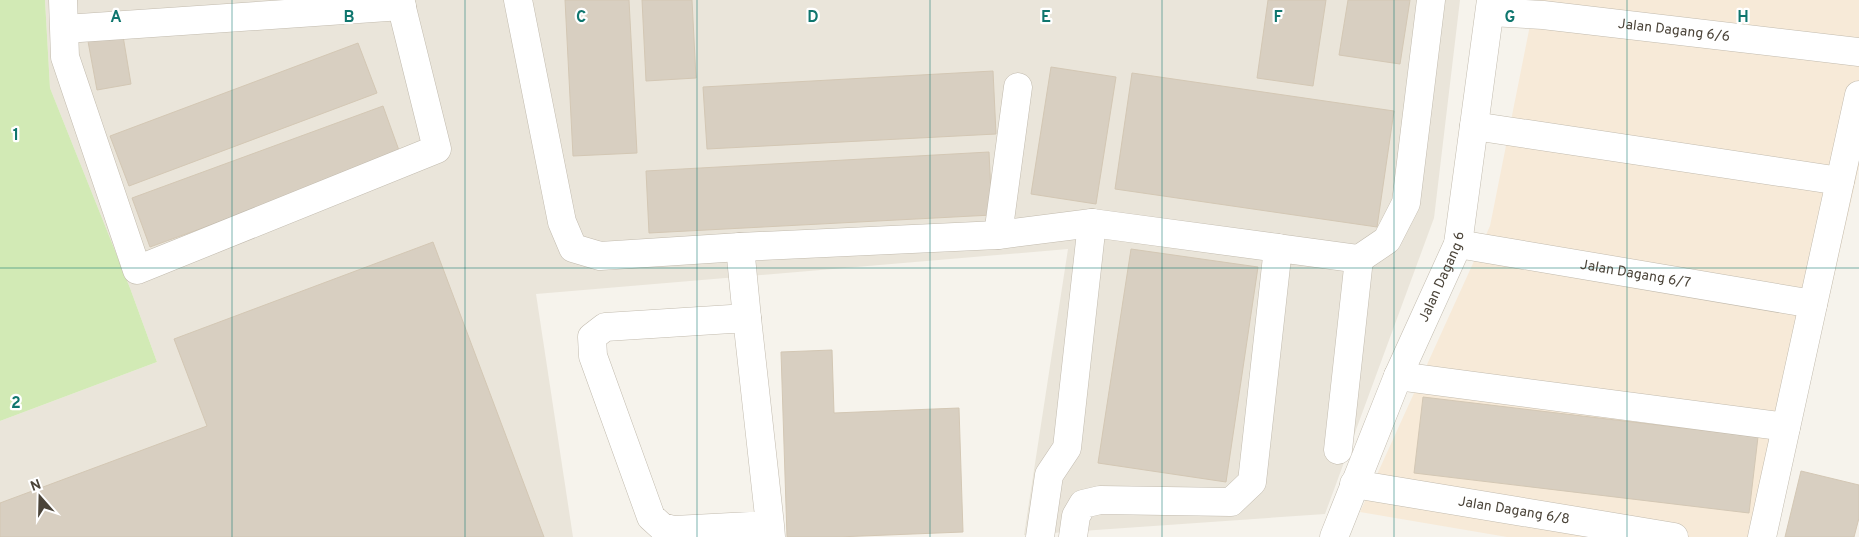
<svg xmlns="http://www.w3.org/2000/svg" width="1859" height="537" viewBox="0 0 1859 537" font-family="Overpass,sans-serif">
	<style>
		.residential { fill: #eae5da }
		.commercial { fill: #f7ead8 }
		.green { fill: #d2eab5 }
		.building { fill: #d8cfc1; stroke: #d3c7b4 }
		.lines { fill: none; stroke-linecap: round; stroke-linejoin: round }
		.minor-casing { stroke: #c2bbae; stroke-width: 29 }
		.minor { stroke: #fff; stroke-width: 28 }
		.grid { fill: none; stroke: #0f766e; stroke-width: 1; stroke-opacity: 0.55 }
		.labels { text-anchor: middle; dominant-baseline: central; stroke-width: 4.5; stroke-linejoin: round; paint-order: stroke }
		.street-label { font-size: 14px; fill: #4b4439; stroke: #fff }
		.grid-label { font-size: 16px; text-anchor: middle; font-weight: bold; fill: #0f766e; stroke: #fff; stroke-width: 4.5; stroke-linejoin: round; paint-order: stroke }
	</style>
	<rect width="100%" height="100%" fill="#f6f3ec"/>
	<!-- residential -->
	<polygon class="residential" points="45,0 1460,0 1434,218 1325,514 1024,535 1068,249 536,294 573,537 0,537 0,421 157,362 130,288 50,88"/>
	<!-- commercial -->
	<polygon class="commercial" points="1535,0 1859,0 1859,166 1775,537 1507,537 1360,512 1490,226"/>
	<!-- green -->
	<polygon class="green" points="0,0 45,0 50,88 130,288 157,362 0,421"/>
	<!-- building -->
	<g class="building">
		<polygon points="565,0 629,0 637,153 573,156"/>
		<polygon points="642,0 692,0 696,78 646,81"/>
		<polygon points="1268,0 1326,0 1313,86 1257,78"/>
		<polygon points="1348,0 1410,0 1400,64 1339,55"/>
		<polygon points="122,30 131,84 97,90 87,36"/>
		<polygon points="358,43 377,93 129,186 110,136"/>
		<polygon points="1051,67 1116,77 1096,204 1031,194"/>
		<polygon points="993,71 996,134 707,149 703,87"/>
		<polygon points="1132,73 1394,111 1377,227 1115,189"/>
		<polygon points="383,106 401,156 150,247 132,198"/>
		<polygon points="989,152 992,215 649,233 646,171"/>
		<polygon points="433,242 544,537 0,537 0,503 207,426 174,339"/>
		<polygon points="1131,249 1258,267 1226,482 1098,463"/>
		<polygon points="832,350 834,413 959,408 963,532 837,537 787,537 781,352"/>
		<polygon points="1423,397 1758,437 1749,513 1414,473"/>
		<polygon points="1801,471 1859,485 1859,518 1854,537 1785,537"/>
	</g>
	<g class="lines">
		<defs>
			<g id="minor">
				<polyline points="63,0 65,57 137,270 437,149 400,0"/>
				<polyline points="518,0 562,222 573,248 600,256 740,247 998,235 1092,223 1278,248"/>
				<path id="s1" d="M1490 12 1543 15 1859 52"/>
				<polyline points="65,29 402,6"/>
				<polyline points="1474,126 1840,181"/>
				<polyline points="998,235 1018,87"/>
				<path id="s2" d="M1458 244 1813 304"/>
				<polyline points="740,247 747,318"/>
				<polyline points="1398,376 1786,427"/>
				<polyline points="1338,450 1359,259"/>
				<path id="s3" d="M1354 484 1674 537"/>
				<polyline points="770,525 674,530 662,527 651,517 593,356 592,337 605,327 747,318 770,525 771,537"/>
				<polyline points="1040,537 1049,475 1067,448 1092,223"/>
				<polyline points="1073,537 1076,516 1083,504 1100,500 1231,502 1252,482 1278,248 1359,259 1387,240 1406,203 1431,0"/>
				<path id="s4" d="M1334 537 1398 376 1458 244 1491 0"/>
				<polyline points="1762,537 1859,95"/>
			</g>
		</defs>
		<!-- minor casing -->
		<use href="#minor" class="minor-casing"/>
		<!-- minor -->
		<use href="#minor" class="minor"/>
	</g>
	<!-- grid -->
	<path class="grid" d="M232 0V537M465 0V537M697 0V537M930 0V537M1162 0V537M1394 0V537M1627 0V537M0 268H1859"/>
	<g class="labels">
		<!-- street labels -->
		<g class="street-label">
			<text stroke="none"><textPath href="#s1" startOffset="185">Jalan Dagang 6/6</textPath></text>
			<text stroke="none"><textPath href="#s2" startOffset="180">Jalan Dagang 6/7</textPath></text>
			<text stroke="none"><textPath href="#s4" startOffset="282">Jalan Dagang 6</textPath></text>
			<text stroke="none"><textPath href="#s3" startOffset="162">Jalan Dagang 6/8</textPath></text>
		</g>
	</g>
	<g class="grid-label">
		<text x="116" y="22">A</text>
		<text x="349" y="22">B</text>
		<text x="581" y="22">C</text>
		<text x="813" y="22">D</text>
		<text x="1046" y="22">E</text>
		<text x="1278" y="22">F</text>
		<text x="1510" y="22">G</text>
		<text x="1743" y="22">H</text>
		<text x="16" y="140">1</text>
		<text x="16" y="408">2</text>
	</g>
	<!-- north arrow -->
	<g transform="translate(40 497) rotate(340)" stroke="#ffffff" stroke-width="4" paint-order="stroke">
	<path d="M0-4L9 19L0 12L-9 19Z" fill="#4b4439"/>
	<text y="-8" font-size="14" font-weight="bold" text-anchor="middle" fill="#4b4439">N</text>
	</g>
</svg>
